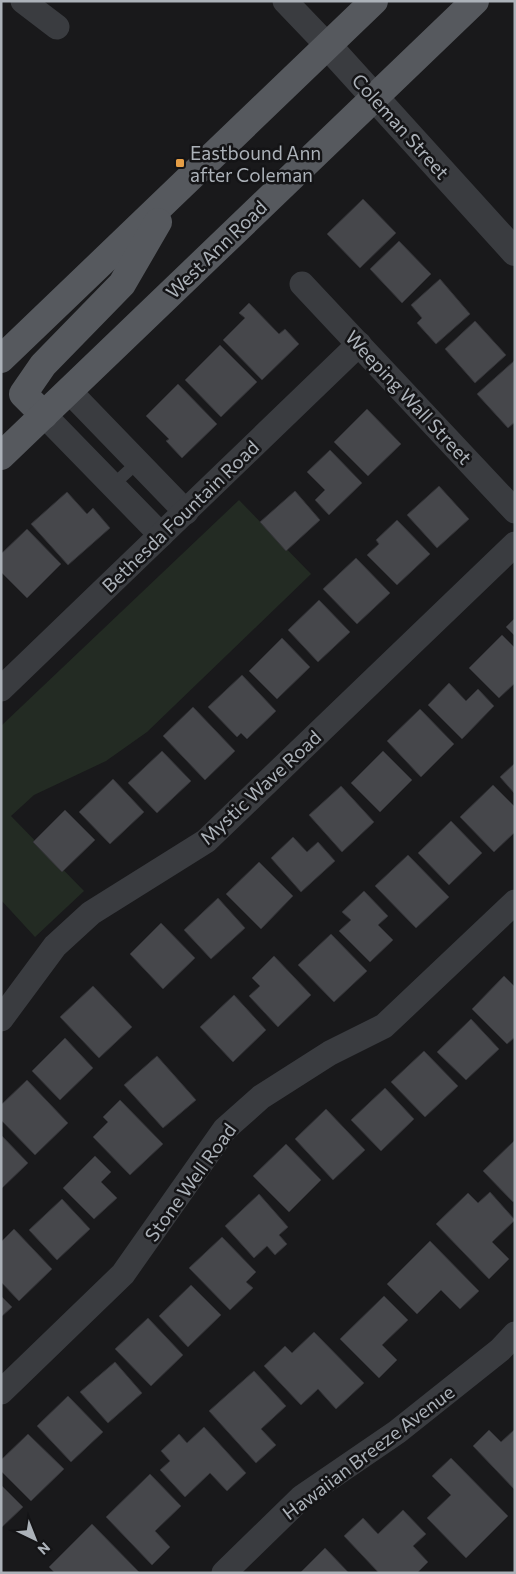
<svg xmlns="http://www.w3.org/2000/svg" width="516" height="1574" viewBox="0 0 516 1574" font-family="Commissioner,sans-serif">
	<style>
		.green { fill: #232b23 }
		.building { fill: #46474b; stroke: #333337 }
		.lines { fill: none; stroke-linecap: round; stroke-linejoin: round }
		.service { stroke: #3a3c40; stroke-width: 12 }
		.minor { stroke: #3a3c40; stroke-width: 25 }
		.tertiary { stroke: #3a3c40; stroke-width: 28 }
		.primary { stroke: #56595e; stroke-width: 28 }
		.poi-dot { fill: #e59e46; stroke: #141416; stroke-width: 2 }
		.labels { text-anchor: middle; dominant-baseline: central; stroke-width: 5; stroke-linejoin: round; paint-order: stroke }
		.street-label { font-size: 19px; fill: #acb2b9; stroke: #141416 }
		.poi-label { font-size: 19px; fill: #acb2b9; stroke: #141416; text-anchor: start }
	</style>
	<rect width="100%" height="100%" fill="#19191b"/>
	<!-- green -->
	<polygon class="green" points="239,500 311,574 147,732 106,761 34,795 11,816 84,891 35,937 1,900 1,726"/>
	<!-- building -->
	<g class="building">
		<polygon points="363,199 396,233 360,268 327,234"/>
		<polygon points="399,241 431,274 402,303 370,269"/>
		<polygon points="440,279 470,314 436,344 417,323 422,318 411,305"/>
		<polygon points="249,303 279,334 285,329 299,344 262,380 223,340 245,318 239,313"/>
		<polygon points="475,321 506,355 475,383 445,349"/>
		<polygon points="220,345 257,382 221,417 185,380"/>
		<polygon points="514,361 515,422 508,428 477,394"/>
		<polygon points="178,384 217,424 182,458 166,441 169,439 146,416"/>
		<polygon points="367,409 401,444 368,476 334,442"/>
		<polygon points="330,450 362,483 329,515 315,500 325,490 307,472"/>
		<polygon points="439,486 469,519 437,548 407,515"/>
		<polygon points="295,491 320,520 286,551 260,522"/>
		<polygon points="67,492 87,514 93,508 110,528 68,565 31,524"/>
		<polygon points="397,520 430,554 397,585 367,555 379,544 376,540"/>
		<polygon points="27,529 61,564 27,598 1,572 1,554"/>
		<polygon points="356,558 390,593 357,624 323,589"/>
		<polygon points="319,600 350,632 318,662 288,630"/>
		<polygon points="515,618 515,636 506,627"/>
		<polygon points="502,635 515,648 515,683 499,698 469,668"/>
		<polygon points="282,638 310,667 277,699 249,671"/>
		<polygon points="242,675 276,711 247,739 241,733 237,737 208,707"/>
		<polygon points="449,683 466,701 478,689 494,706 462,739 428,705"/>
		<polygon points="193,707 235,751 205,780 163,736"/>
		<polygon points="420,709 454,744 421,777 387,741"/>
		<polygon points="162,751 191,781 157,813 128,783"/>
		<polygon points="383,751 412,780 380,812 351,783"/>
		<polygon points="515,763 515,794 500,777"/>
		<polygon points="113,779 144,812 110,844 79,812"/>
		<polygon points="493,785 515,807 515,832 494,852 460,817"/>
		<polygon points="341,786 374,822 342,852 309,815"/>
		<polygon points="65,810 95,840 62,872 33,842"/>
		<polygon points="451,821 482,853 449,885 418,853"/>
		<polygon points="293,837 307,852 318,842 335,861 301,892 271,858"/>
		<polygon points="408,855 449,897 416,928 375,886"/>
		<polygon points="259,862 293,896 261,929 226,894"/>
		<polygon points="364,891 388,916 378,925 393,940 370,962 339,931 351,920 342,912"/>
		<polygon points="218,898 245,928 211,959 184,930"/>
		<polygon points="161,923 195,958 163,989 130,954"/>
		<polygon points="331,934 367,971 334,1002 298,965"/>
		<polygon points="274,956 311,995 278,1027 249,996 260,986 252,978"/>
		<polygon points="504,976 515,987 515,1037 507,1044 472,1009"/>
		<polygon points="93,986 132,1027 99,1058 60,1017"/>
		<polygon points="234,995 266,1030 233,1062 200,1027"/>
		<polygon points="471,1019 499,1049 466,1080 437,1052"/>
		<polygon points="65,1038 93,1068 60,1100 32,1071"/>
		<polygon points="424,1051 458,1086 425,1117 391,1082"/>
		<polygon points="157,1056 196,1100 163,1128 124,1085"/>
		<polygon points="27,1080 68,1123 35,1155 1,1120 1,1105"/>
		<polygon points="385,1088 414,1119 381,1151 351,1120"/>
		<polygon points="120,1100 163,1144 130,1175 93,1137 108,1122 103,1117"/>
		<polygon points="326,1109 365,1150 333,1180 295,1139"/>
		<polygon points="1,1135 28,1163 1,1189"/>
		<polygon points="515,1140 515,1201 513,1202 483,1171"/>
		<polygon points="286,1144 321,1180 289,1212 253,1176"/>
		<polygon points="95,1156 111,1172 101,1182 117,1198 94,1219 63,1188"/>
		<polygon points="490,1192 515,1220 492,1242 509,1259 489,1279 436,1224 468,1193 478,1203"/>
		<polygon points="259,1194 288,1227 279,1235 287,1244 275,1255 267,1246 254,1258 225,1226"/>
		<polygon points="62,1199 90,1229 57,1260 29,1230"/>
		<polygon points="14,1229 52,1269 19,1301 1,1282 1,1242"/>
		<polygon points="222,1237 256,1272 246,1282 253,1288 230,1310 189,1268"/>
		<polygon points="430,1241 479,1291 460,1309 441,1290 417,1314 387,1284"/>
		<polygon points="191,1285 221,1315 188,1347 159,1316"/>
		<polygon points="1,1296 12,1307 1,1317"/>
		<polygon points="384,1296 408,1320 382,1345 397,1360 379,1378 340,1339"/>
		<polygon points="148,1318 183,1355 151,1386 115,1349"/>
		<polygon points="314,1332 364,1383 336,1409 318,1389 301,1405 264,1366 285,1346 292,1353"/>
		<polygon points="115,1362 142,1393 108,1423 80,1392"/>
		<polygon points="254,1371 286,1406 261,1429 276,1445 256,1463 209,1411"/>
		<polygon points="68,1396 103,1432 71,1462 37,1426"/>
		<polygon points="204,1427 246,1473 227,1491 210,1473 185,1497 160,1470 170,1461 161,1451 179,1434 187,1443"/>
		<polygon points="515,1429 515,1490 473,1446 489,1430 501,1442"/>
		<polygon points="28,1434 64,1469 31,1501 1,1471 1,1460"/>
		<polygon points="451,1458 508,1516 466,1558 427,1518 451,1495 432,1476"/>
		<polygon points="150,1474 181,1506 155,1531 170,1547 152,1565 106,1517"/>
		<polygon points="1,1485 23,1507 1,1528"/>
		<polygon points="403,1510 426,1534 413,1546 428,1562 417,1573 379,1573 344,1536 363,1518 378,1534"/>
		<polygon points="92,1524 140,1573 55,1573 49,1567"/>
		<polygon points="325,1548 349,1573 300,1573"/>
	</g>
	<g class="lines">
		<!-- service -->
		<polyline class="service" points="113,485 138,462"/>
		<!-- minor -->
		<g class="minor">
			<polyline points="23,1 57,27"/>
			<polyline points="285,1 328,46"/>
			<polyline points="302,284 515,511"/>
			<polyline points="69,391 186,512"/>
			<polyline points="44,415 161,535"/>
			<polyline points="1,689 359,344"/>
			<polyline points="1,1019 55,946 91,913 206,841 515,544"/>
			<polyline points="1,1392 123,1274 225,1129 261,1097 330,1053 384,1026 515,902"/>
			<polyline points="224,1573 302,1497 397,1432 500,1350 515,1334"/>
		</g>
		<!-- tertiary -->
		<polyline class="tertiary" points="328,46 515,252"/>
		<!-- primary -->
		<g class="primary">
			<polyline points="1,359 374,1"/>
			<polyline points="44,415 23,394 43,365 122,284 158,222"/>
			<polyline points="1,456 475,1"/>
		</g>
	</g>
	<!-- markers -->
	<rect class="poi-dot" x="175" y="158" width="10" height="10" rx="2.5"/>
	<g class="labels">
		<!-- street labels -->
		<g class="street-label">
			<text transform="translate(401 126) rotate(48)">Coleman Street</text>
			<text transform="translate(216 249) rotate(-44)">West Ann Road</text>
			<text transform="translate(409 397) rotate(47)">Weeping Wall Street</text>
			<text transform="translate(180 516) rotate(-44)">Bethesda Fountain Road</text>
			<text transform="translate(260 787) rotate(-43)">Mystic Wave Road</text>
			<text transform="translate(190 1182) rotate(-54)">Stone Well Road</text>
			<text transform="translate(368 1452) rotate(-37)">Hawaiian Breeze Avenue</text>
		</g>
		<!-- poi labels -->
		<g class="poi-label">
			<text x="190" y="152">Eastbound Ann<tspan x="190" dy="22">after Coleman</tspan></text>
		</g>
	</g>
	<!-- border -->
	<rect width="516" height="1574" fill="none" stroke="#acb2b9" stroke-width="5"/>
	<!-- north arrow -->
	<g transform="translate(35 1539) rotate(137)" stroke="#141416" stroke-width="4" paint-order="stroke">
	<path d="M0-4L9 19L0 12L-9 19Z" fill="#acb2b9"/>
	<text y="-8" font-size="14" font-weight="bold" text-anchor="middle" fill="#acb2b9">N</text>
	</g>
</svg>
